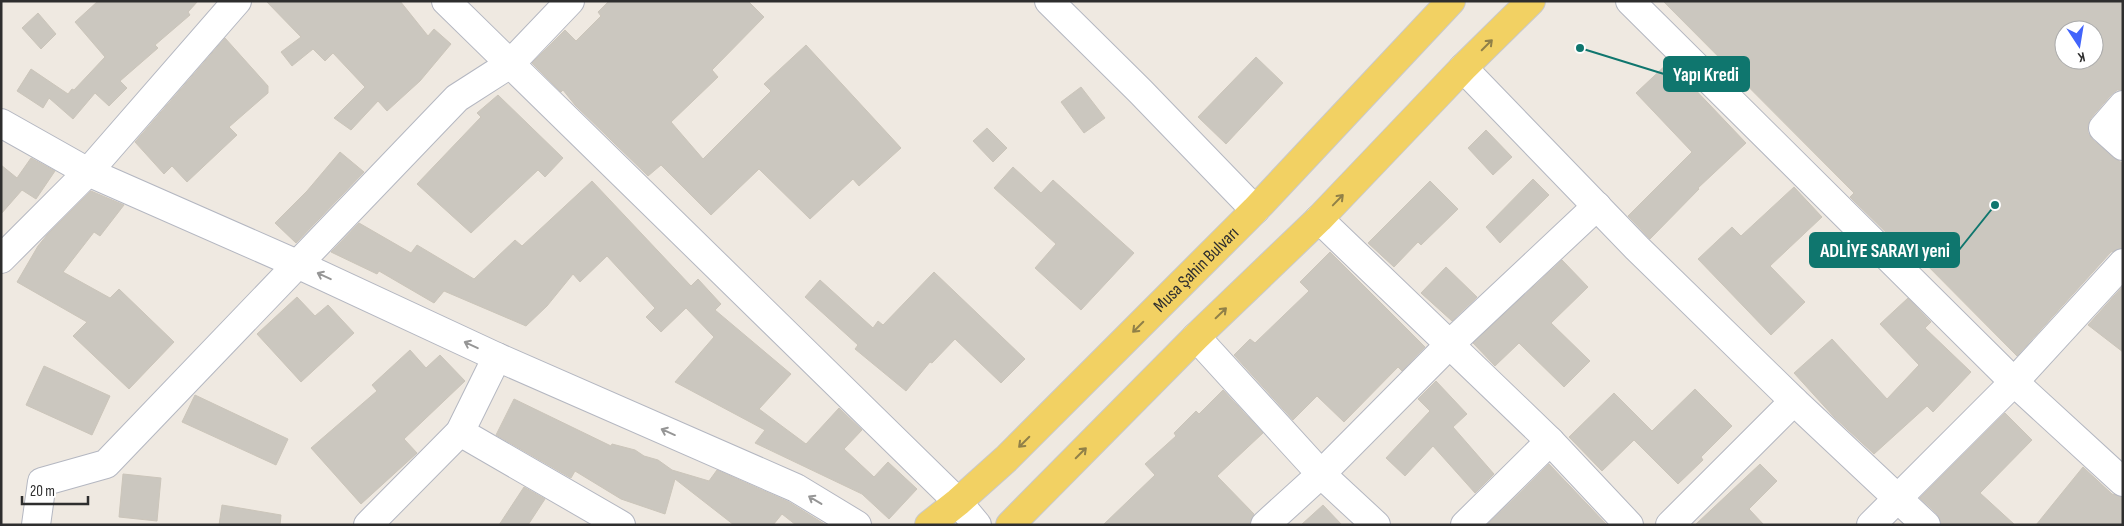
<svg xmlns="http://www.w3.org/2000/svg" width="2124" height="526" viewBox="0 0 2124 526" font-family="'Sofia Sans Condensed',sans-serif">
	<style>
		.building { fill: #cbc7bf; stroke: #cbc5ba; fill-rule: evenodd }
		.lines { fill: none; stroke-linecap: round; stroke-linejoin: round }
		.minor-casing { stroke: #b4b7c1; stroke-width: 30 }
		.major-casing { stroke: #c9c9c9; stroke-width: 30 }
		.minor { stroke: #fff; stroke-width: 28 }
		.major { stroke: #f2d163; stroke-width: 28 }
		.oneway { stroke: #908048 }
		.oneway2 { stroke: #969696 }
		.labels { text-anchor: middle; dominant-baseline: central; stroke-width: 4.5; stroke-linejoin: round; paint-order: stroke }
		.street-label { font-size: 18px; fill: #2e2e2e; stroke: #fff }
		.leader { fill: none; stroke: #0f766e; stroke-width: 2 }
		.callout-dot { fill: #0f766e; stroke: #fff; stroke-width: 2 }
		.callout { fill: #0f766e; stroke: #0f766e; stroke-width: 2 }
		.callout-label { font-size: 19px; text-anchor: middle; font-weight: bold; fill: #fff }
	</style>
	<rect width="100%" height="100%" fill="#efe9e1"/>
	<!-- building -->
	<g class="building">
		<polygon points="98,1 198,1 188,12 190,15 155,45 158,48 120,81 127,88 109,106 95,93 73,119 49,98 43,108 17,91 31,69 68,94 72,89 74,90 105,57 75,22"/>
		<polygon points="266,1 400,1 428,36 434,29 451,44 420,81 387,111 378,101 351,130 334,118 365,87 333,53 325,61 313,49 292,66 281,52 301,37"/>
		<polygon points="609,1 748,1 764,17 712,70 718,77 671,122 703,159 771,91 764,84 806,45 901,148 859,186 853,179 810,219 759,169 711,215 661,165 648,176 575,105 563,90 561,92 532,63 565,30 576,41 601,16 598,12"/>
		<path d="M1663 1H2123V90H2117L2111 95 2091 118 2088 125V133L2093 140 2123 164V248L2111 252 2017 356 1910 248 1906 252 1850 197 1854 193ZM2064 30H2094V60H2064Z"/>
		<polygon points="38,13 56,34 41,49 22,28"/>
		<polygon points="225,38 268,86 268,93 229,127 237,135 187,182 172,166 164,174 135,142"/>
		<polygon points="1256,57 1283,83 1226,144 1198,117"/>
		<polygon points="1669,62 1746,143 1698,188 1699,189 1650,239 1628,216 1692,152 1636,93"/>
		<polygon points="1081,87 1105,118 1084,133 1061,102"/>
		<polygon points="498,95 563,158 545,177 538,170 471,233 417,184 481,117 477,113"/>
		<polygon points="987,128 1007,148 993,162 973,141"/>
		<polygon points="1486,130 1512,157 1493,175 1468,148"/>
		<polygon points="340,152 364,172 296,243 275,223 307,191"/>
		<polygon points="31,158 55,171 36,199 22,190 1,214 1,165 17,178"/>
		<polygon points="1013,167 1041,193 1053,180 1134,253 1081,310 1035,268 1056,244 994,188"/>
		<polygon points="1533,179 1549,195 1500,243 1486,227"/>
		<polygon points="592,181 691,286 698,279 721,304 715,310 791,374 759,409 806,444 839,408 862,430 844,449 874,477 888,462 917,489 889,519 862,494 755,443 765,430 675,382 714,337 686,308 661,332 646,317 655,308 607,256 580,282 573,274 547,306 526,326 444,291 434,303 379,271 377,274 331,252 359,223 411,253 417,245 474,279 515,240 522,246"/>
		<polygon points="1430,181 1458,209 1421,245 1418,242 1394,267 1368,243"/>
		<polygon points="1794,187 1822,217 1770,266 1805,302 1771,335 1698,259 1732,227 1741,236"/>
		<polygon points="91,191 124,205 100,236 94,232 63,272 110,298 119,289 174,342 129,389 73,336 87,322 17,282 38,246 47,235"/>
		<polygon points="1330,252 1425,347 1402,371 1398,367 1344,422 1317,396 1293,420 1234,355 1250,339 1255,343 1309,291 1300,282"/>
		<polygon points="1562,260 1588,287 1551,323 1590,361 1564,387 1519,343 1495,366 1473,343"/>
		<polygon points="1446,267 1477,297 1452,321 1421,293"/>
		<polygon points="934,272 1025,359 1001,383 955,339 932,363 930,362 906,391 855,349 858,345 805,297 820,280 873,328 878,321 883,325"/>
		<polygon points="2123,286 2123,352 2088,325"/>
		<polygon points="297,297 315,316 328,305 354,333 301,382 257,334"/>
		<polygon points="1908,298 1931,322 1925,328 1971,372 1933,412 1927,406 1874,454 1834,417 1794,373 1832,339 1887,399 1919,365 1880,324"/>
		<polygon points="410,350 426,368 440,355 465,381 404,439 417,453 361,504 311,448 377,391 372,385"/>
		<polygon points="44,366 110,396 92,435 26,405"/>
		<polygon points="1436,381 1467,414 1453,427 1494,474 1475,493 1433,446 1405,476 1386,458 1430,411 1418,399"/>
		<polygon points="1695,389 1732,426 1701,457 1703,460 1678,484 1634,440 1602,471 1569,437 1614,393 1652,431"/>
		<polygon points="1223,390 1263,433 1217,476 1254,514 1250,525 1103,525 1155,475 1145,464 1176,436 1174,433 1196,411 1199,414"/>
		<polygon points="195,395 288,439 276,465 182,422"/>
		<polygon points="514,399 611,446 612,444 635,450 644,456 658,460 672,470 709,481 717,470 789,502 826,525 796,525 782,514 773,525 734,525 675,479 665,514 621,499 575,471 571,478 496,435"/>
		<polygon points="2005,413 2032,440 1980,493 2015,525 1942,525 1937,514 1920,498"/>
		<polygon points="1549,464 1607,525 1487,525"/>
		<polygon points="1760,464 1777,481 1749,509 1764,525 1695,525"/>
		<polygon points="2083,467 2112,494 2123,497 2123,525 2036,525"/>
		<polygon points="123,474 161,478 157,521 119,517"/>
		<polygon points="524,487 545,499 528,525 499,525"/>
		<polygon points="222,505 281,515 280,525 219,525"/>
		<polygon points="1323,505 1342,525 1301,525"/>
	</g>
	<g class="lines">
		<defs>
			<g id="minor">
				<polyline points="446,1 958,502 977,525"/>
				<polyline points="1049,1 1140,91 1255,210"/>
				<polyline points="1630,1 2014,382 2123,482"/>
				<polyline points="1463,68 1637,248 1794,401 1926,525"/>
				<polyline points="2123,105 2103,128 2123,146"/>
				<polyline points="1,123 88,172 297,264 497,357 796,488 857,525"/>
				<polyline points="1319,219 1550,441 1629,525"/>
				<polyline points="1,259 88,172 237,1"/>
				<polyline points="1196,337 1321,474 1376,525"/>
				<polyline points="460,432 621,525"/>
				<polyline points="36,525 42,482 106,464 457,98 510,64 570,1"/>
				<polyline points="368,525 460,432 497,357"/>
				<polyline points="1265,525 1321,474 1450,344 1597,206"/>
				<polyline points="1465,525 1550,441"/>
				<polyline points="1670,525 1794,401"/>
				<polyline points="1871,525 2014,382 2123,263"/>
			</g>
			<g id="major">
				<path id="s1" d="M929 525 958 502 1006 459 1255 210 1451 1"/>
				<polyline points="1010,525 1196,337 1319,219 1463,68 1531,1"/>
			</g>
		</defs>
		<!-- minor casing -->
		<use href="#minor" class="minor-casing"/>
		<!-- major casing -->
		<use href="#major" class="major-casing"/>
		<!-- minor -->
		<use href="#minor" class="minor"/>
		<!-- major -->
		<use href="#major" class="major"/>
	</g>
	<!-- one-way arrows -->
	<defs><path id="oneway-shaft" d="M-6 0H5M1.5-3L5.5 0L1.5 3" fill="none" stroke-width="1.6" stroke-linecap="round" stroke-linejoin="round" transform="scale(1.25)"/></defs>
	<g class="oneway">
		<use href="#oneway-shaft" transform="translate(1487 45) rotate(-45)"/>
		<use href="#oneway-shaft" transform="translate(1338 200) rotate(-46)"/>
		<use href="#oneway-shaft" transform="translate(1221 313) rotate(-44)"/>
		<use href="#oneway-shaft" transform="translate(1138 327) rotate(135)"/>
		<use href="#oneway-shaft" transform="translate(1024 442) rotate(135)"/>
		<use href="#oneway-shaft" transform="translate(1081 453) rotate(-45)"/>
	</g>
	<g class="oneway2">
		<use href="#oneway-shaft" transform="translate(324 276) rotate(-155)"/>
		<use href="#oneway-shaft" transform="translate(471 345) rotate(-155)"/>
		<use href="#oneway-shaft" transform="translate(668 432) rotate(-156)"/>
		<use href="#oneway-shaft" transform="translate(815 500) rotate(-149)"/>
	</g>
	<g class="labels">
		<!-- street labels -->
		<g class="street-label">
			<text stroke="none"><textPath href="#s1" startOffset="370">Musa Şahin Bulvarı</textPath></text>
		</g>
	</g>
	<!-- callouts -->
	<path class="leader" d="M1580 48L1664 74M1995 205L1959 250"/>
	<g class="callout-dot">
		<circle cx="1580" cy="48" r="5"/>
		<circle cx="1995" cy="205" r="5"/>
	</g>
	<g class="callout">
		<rect x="1664" y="57" width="85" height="34" rx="5"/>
		<rect x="1810" y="233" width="149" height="34" rx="5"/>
	</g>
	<g class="callout-label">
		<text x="1706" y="81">Yapı Kredi</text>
		<text x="1885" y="257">ADLİYE SARAYI yeni</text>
	</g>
	<!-- border -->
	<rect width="2124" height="526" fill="none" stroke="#2e2e2e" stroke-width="5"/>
	<!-- north arrow -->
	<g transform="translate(2079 45) rotate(168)"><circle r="24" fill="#ffffff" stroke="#ababab"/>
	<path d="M0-4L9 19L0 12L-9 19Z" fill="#4264fb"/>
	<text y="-8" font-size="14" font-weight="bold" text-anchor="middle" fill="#2e2e2e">K</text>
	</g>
	<!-- scale -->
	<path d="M22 496v8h66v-8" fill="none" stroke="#2e2e2e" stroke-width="2.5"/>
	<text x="30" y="496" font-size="15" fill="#2e2e2e" stroke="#ffffff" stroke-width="4" paint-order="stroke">20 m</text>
</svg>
